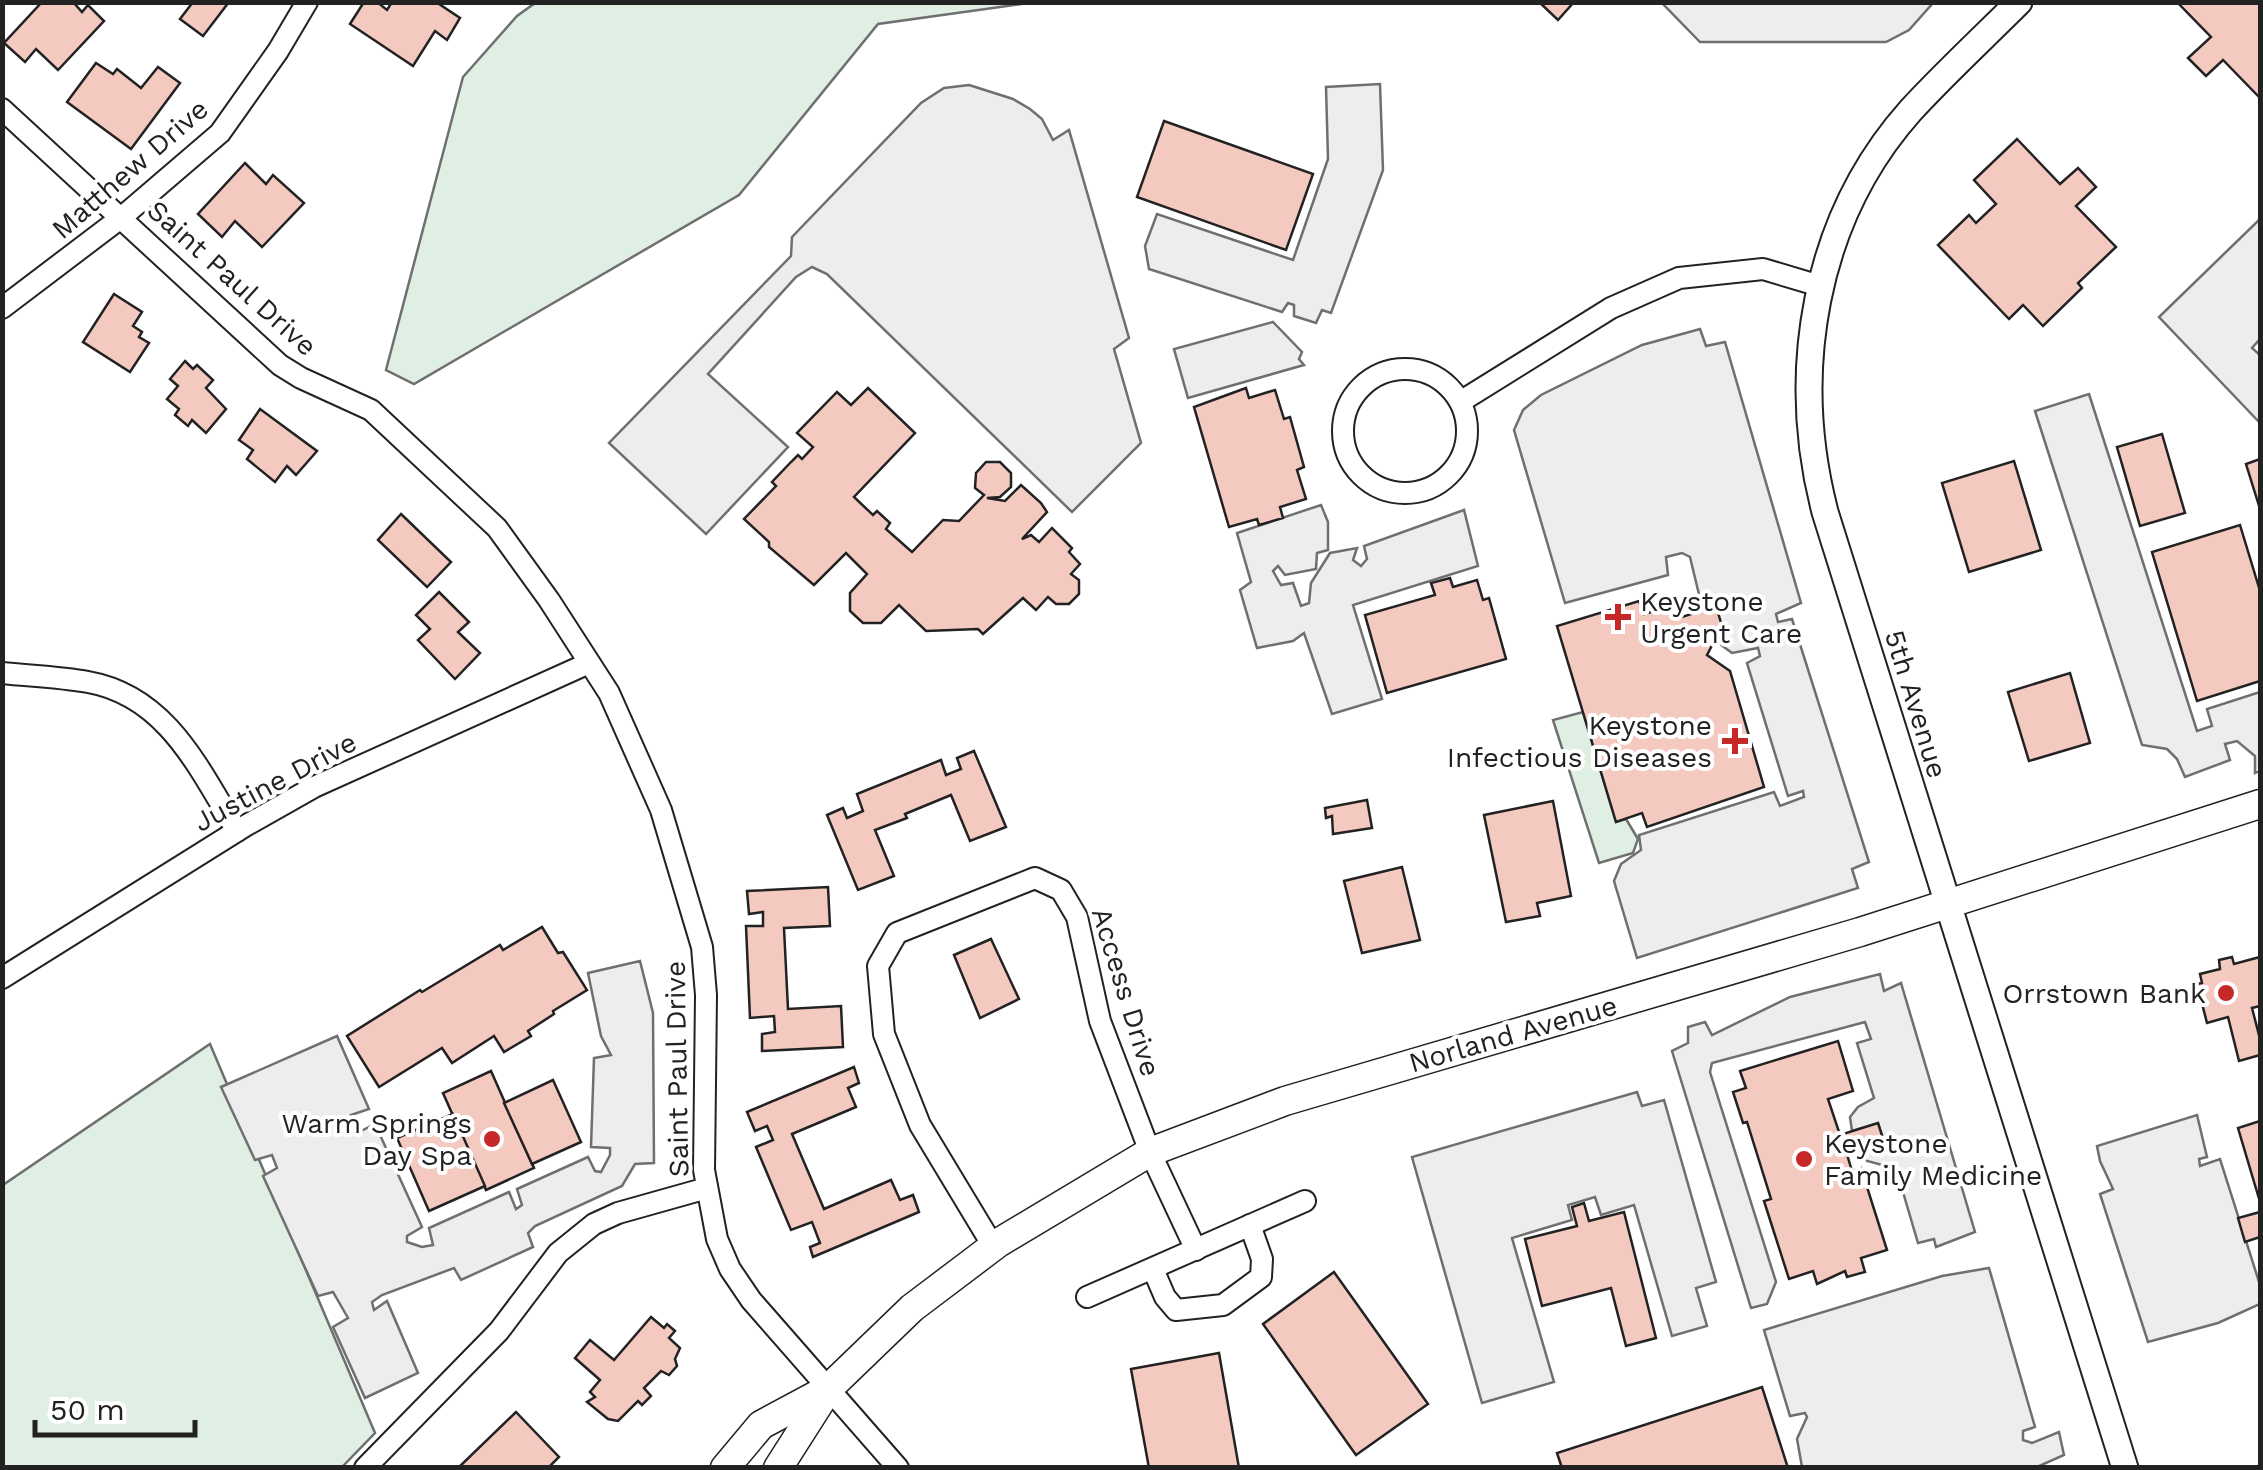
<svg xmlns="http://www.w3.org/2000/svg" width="2263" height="1470" viewBox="0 0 2263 1470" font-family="'Work Sans',sans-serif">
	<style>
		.green { fill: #e0efe3; stroke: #6f6f6f; stroke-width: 2.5 }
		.parking { fill: #ededed; stroke: #6f6f6f; stroke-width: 2.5 }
		.building { fill: #f3c9c0; stroke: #222; stroke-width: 2.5 }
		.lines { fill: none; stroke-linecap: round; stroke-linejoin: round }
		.minor-casing { stroke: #222; stroke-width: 24 }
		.tertiary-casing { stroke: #222; stroke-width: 29 }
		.secondary-casing { stroke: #222; stroke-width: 31 }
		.minor { stroke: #fff; stroke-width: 20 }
		.tertiary { stroke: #fff; stroke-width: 25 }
		.secondary { stroke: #fff; stroke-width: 28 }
		.poi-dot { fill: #c62828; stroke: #fff; stroke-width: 4 }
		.labels { text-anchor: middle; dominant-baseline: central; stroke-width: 8; stroke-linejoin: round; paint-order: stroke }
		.street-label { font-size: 28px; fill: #222; stroke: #fff }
		.poi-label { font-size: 28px; fill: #222; stroke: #fff; text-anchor: end }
	</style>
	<rect width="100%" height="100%" fill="#fff"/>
	<!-- green -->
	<g class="green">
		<polygon points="535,3 535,2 1029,3 878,24 739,195 414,384 386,370 463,77 517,16"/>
		<polygon points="1583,712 1616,822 1626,819 1638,839 1633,853 1599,863 1553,720"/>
		<polygon points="210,1044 375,1433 342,1467 3,1468 3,1185"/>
	</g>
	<!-- parking -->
	<g class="parking">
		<polygon points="1662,3 1933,3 1909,30 1886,42 1700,42"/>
		<polygon points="1380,84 1383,170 1331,313 1322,310 1316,323 1294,316 1294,305 1288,303 1282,312 1149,269 1145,246 1157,214 1293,260 1328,159 1326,87"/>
		<polygon points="969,85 1013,99 1030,109 1042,119 1053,140 1069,130 1129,338 1114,349 1141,443 1072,512 827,274 812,267 796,277 708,374 788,447 706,534 609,443 791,256 792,237 921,103 944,88"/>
		<polygon points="2260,219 2260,339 2252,348 2260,355 2260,423 2159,317"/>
		<polygon points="1273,322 1302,352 1299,359 1304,365 1188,398 1174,349"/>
		<polygon points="1700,329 1706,346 1725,342 1801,603 1776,614 1778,622 1792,619 1869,862 1852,869 1858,888 1637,958 1614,881 1621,864 1641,850 1639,835 1774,792 1780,806 1804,797 1803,791 1788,796 1747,663 1760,656 1758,648 1732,653 1709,636 1690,557 1682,553 1666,557 1668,575 1565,603 1514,430 1523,410 1541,395 1642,345"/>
		<polygon points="2089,394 2197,731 2212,726 2207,709 2260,692 2260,771 2255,773 2255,756 2237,741 2225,744 2230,760 2185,777 2177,759 2167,749 2142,745 2035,411"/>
		<polygon points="1321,505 1328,522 1328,550 1317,553 1316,569 1285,575 1278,566 1273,571 1281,585 1293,583 1301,606 1309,603 1311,583 1330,553 1357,548 1353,560 1361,566 1367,559 1364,546 1464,510 1478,566 1353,605 1382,699 1332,714 1304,633 1293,641 1257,648 1240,590 1251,582 1237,533"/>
		<polygon points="640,961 653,1013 654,1163 635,1164 622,1186 535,1226 528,1233 533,1247 461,1280 454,1268 382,1295 372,1302 374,1310 387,1301 418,1373 365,1398 333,1327 348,1318 333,1292 318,1296 263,1176 277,1168 272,1155 255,1160 221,1087 337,1036 369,1109 351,1115 359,1132 375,1124 422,1227 407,1236 407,1242 422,1247 433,1245 429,1228 509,1192 516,1209 522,1205 517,1189 588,1157 595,1171 601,1172 610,1155 610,1148 591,1147 594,1058 611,1055 601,1036 588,973"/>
		<polygon points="1880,974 1884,991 1901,983 1975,1232 1936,1247 1934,1239 1918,1243 1895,1165 1886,1166 1867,1161 1855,1148 1883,1138 1878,1123 1852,1131 1850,1117 1858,1107 1874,1098 1857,1043 1871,1039 1865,1022 1712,1063 1710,1072 1776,1282 1767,1304 1751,1308 1672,1051 1688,1043 1688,1027 1705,1022 1712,1035 1790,997"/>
		<polygon points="1637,1092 1642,1106 1664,1100 1716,1282 1696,1288 1707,1326 1672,1336 1634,1205 1601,1215 1595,1197 1568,1205 1572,1220 1512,1238 1554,1382 1482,1403 1412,1157"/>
		<polygon points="2197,1115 2207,1157 2199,1159 2200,1166 2220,1159 2260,1285 2260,1304 2218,1323 2148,1342 2100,1194 2113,1189 2100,1161 2097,1146"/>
		<polygon points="1989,1268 2035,1427 2023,1431 2023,1440 2032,1443 2059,1432 2064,1455 2037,1467 1802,1467 1797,1439 1807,1417 1805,1413 1790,1416 1764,1330 1942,1276"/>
	</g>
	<!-- building -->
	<g class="building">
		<polygon points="42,2 73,2 82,12 88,5 104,21 58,70 36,49 25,62 4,43"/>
		<polygon points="193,2 229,2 203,36 180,19"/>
		<polygon points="364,2 377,2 387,10 392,2 436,2 460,18 447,40 435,31 413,66 350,24"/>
		<polygon points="1539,2 1574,2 1558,20"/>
		<polygon points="2177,2 2260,2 2260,98 2223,60 2206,76 2188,58 2211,37"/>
		<polygon points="96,63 113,74 117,69 141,88 158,67 180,83 131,149 67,102"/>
		<polygon points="1164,121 1313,174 1286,250 1137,197"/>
		<polygon points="2017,139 2060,184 2078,168 2096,187 2076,206 2116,247 2078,283 2082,288 2043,326 2023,305 2009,319 1938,245 1969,215 1976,223 1996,204 1974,180"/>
		<polygon points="245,163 266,184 273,175 304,203 262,247 235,221 222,237 198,214"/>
		<polygon points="114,294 142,312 133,326 142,332 139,337 149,343 130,372 83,342"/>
		<polygon points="185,361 193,369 197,365 213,380 206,388 226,409 206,433 192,420 188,426 175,415 179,409 167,399 178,386 170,379"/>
		<polygon points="868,388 915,433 854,497 873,515 877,511 890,523 886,529 912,552 943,520 959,521 984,495 975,488 976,473 986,462 1000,462 1011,473 1011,487 1000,497 987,498 1005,501 1021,485 1041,503 1047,512 1022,539 1031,535 1039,542 1052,528 1072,548 1069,552 1080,564 1071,574 1079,580 1079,594 1069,604 1056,604 1048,597 1036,610 1023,598 983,634 978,629 926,631 899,605 881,623 863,623 850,611 850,593 867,574 846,553 814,585 769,547 769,542 744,519 776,486 772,482 791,462 798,455 802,459 813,447 797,433 837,392 851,405"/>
		<polygon points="1246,388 1249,398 1275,390 1284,419 1290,417 1304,467 1297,470 1306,499 1280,507 1283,518 1259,525 1257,519 1229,527 1194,407"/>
		<polygon points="260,409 317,451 296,475 287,466 275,482 247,459 253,450 239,440"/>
		<polygon points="2162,434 2185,513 2140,526 2117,447"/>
		<polygon points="2260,459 2260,509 2246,464"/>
		<polygon points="2014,461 2041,550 1969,572 1942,483"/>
		<polygon points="401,514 451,562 427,587 378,540"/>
		<polygon points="2240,525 2260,591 2260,681 2197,701 2152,552"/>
		<polygon points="1450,578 1453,587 1477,580 1483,600 1489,598 1506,659 1387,693 1365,615 1435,595 1431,583"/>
		<polygon points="439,592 469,622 458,632 480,653 455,679 418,640 430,629 416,615"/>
		<polygon points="1639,601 1644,614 1673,606 1676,619 1716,606 1722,626 1707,655 1730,671 1764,787 1647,827 1642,813 1616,822 1557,626"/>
		<polygon points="2070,673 2090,743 2029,761 2008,692"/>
		<polygon points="974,751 1006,827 970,841 951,795 905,814 907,818 875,830 894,876 858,890 827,815 843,808 847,818 863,811 857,794 941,760 946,775 961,769 957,758"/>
		<polygon points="1367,800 1372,828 1333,834 1332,816 1326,818 1325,808"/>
		<polygon points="1553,801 1571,896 1537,903 1540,916 1506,922 1484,815"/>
		<polygon points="1402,867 1420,940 1362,953 1344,881"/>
		<polygon points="828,887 830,926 784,928 788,1009 841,1006 843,1047 762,1051 762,1034 775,1032 774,1016 750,1018 746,926 763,926 763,912 749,914 747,891"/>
		<polygon points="542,927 558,953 563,952 587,990 553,1011 554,1014 528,1031 531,1036 504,1052 494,1036 452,1063 442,1048 379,1087 347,1036 420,990 422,992 500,945 503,950"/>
		<polygon points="991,939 1019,999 980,1018 954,955"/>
		<polygon points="2232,957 2234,964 2260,957 2260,1006 2252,1008 2260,1039 2260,1055 2239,1061 2228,1017 2207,1023 2197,984 2202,983 2200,974 2220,969 2219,960"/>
		<polygon points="1838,1041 1853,1091 1828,1099 1840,1135 1878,1123 1883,1139 1846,1151 1852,1171 1861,1168 1887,1250 1861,1258 1865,1272 1847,1277 1845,1271 1817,1284 1813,1271 1789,1279 1764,1201 1771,1199 1747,1122 1743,1123 1733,1092 1746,1088 1740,1071"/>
		<polygon points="854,1067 859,1083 848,1088 856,1107 792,1134 824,1209 891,1180 900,1200 913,1195 919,1212 813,1257 810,1247 820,1243 812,1222 791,1230 756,1147 773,1140 767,1126 755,1131 747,1112"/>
		<polygon points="491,1071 534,1168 486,1190 443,1093"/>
		<polygon points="553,1080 581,1142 532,1164 504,1103"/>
		<polygon points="453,1114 485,1186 429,1211 397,1138"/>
		<polygon points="2260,1121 2260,1202 2238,1128"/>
		<polygon points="1584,1203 1589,1221 1624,1212 1656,1338 1626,1346 1611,1288 1542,1306 1525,1239 1577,1226 1572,1207"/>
		<polygon points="2260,1212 2260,1237 2245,1242 2238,1218"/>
		<polygon points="1334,1272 1428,1404 1356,1455 1263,1324"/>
		<polygon points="651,1317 664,1328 667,1324 675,1331 669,1338 680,1348 675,1359 677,1366 669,1375 661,1371 644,1388 651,1396 642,1405 638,1401 618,1421 608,1419 587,1402 595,1397 590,1392 600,1380 575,1358 590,1340 614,1360"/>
		<polygon points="1219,1353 1239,1468 1149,1468 1131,1369"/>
		<polygon points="1762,1387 1788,1468 1562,1468 1557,1453"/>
		<polygon points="516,1412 559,1457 548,1468 458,1468"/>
	</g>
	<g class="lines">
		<defs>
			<g id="minor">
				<polyline points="2,109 280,365 301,378 371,410 497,528 549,600 609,693 661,810 702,947 706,995 704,1170 717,1239 730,1269 751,1300 898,1468"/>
				<polyline points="2,308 122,217 220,133 278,51 307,2"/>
				<circle cx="1405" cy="431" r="62"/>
				<polyline points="1460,402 1611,308 1679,278 1763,269 1820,286"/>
				<path d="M2 673C31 676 60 677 88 682 167 696 199 769 237 831"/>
				<polyline points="2,978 245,826 314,787 589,663"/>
				<polyline points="993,1246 920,1125 884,1034 878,966 897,933 1035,878 1061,890 1077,917 1100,1021 1150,1152 1196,1250"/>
				<polyline points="1153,1269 1165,1297 1176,1310 1223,1305 1261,1277 1262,1259 1250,1225"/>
				<polyline points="1087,1297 1305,1201"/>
				<polyline points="365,1468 499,1331 558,1253 594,1224 618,1213 707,1188"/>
			</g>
			<path id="tertiary" d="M2019 2C1983 38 1945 73 1911 110 1813 220 1789 373 1825 512L2125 1468"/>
			<g id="secondary">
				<polyline points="725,1468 761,1425 828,1389"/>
				<polyline points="778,1468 829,1388 912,1308 998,1243 1150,1152 1285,1101 1860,932 2260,804"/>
			</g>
		</defs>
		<!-- minor casing -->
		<use href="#minor" class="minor-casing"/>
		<!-- tertiary casing -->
		<use href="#tertiary" class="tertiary-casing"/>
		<!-- secondary casing -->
		<use href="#secondary" class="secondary-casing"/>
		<!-- minor -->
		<use href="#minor" class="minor"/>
		<!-- tertiary -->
		<use href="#tertiary" class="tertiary"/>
		<!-- secondary -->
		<use href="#secondary" class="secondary"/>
	</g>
	<!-- markers -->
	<g class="poi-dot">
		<path d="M1613 602h10v10h10v10h-10v10h-10v-10h-10v-10h10z"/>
		<path d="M1730 726h10v10h10v10h-10v10h-10v-10h-10v-10h10z"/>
		<circle cx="2226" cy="993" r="10"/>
		<circle cx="492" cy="1139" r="10"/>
		<circle cx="1804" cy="1159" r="10"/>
	</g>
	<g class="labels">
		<!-- street labels -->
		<g class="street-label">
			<text transform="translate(130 169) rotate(-41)">Matthew Drive</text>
			<text transform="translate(232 278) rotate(42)">Saint Paul Drive</text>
			<text transform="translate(1916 704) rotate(73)">5th Avenue</text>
			<text transform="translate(275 782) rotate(-28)">Justine Drive</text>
			<text transform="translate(1126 992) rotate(73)">Access Drive</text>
			<text transform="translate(1513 1034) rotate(-16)">Norland Avenue</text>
			<text transform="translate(677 1069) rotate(-91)">Saint Paul Drive</text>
		</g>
		<!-- poi labels -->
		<g class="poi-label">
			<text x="1640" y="601" text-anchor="start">Keystone<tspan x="1640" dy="32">Urgent Care</tspan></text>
			<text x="1712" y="725">Keystone<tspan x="1712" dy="32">Infectious Diseases</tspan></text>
			<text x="2206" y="993">Orrstown Bank</text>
			<text x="472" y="1123">Warm Springs<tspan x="472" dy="32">Day Spa</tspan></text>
			<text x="1824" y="1143" text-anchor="start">Keystone<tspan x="1824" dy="32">Family Medicine</tspan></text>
		</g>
	</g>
	<!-- border -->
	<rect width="2263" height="1470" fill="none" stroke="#222222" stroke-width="10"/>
	<!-- scale -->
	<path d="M35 1420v15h160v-15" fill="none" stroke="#222222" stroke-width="5"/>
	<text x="50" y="1420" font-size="30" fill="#222222" stroke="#ffffff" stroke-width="8" paint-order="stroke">50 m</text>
</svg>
